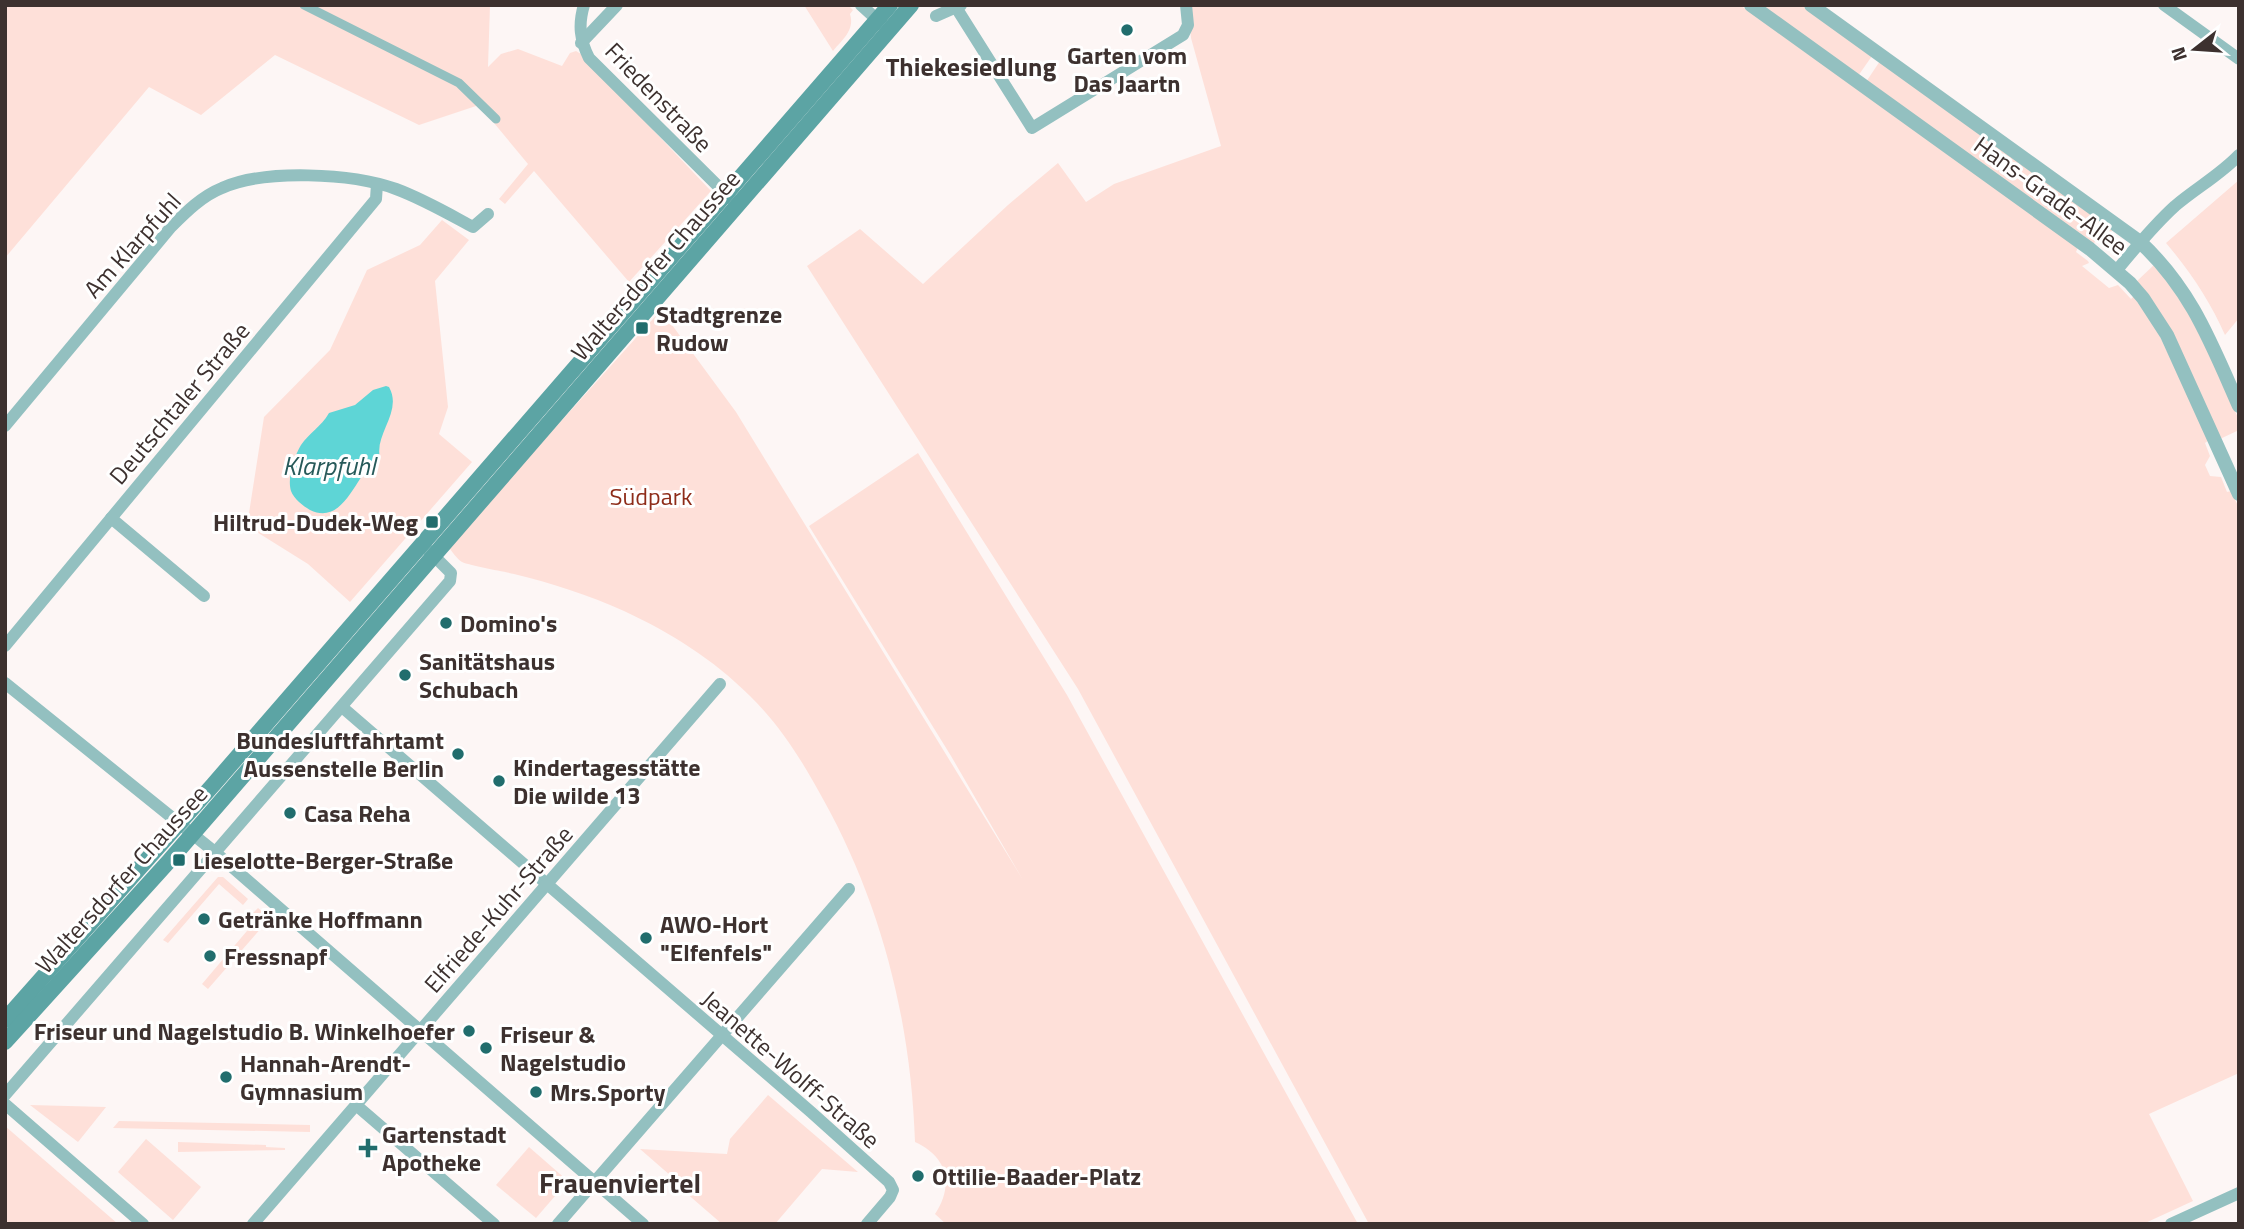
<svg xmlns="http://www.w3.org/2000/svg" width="2244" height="1229" viewBox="0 0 2244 1229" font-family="'Titillium Web',sans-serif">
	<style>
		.green { fill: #fee0d9 }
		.water { fill: #5ed5d6 }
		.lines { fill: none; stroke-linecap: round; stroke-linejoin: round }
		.pedestrian { stroke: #93c0c0; stroke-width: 9 }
		.minor { stroke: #93c0c0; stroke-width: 12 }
		.tertiary { stroke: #93c0c0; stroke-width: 14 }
		.secondary { stroke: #5ca4a4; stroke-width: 16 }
		.poi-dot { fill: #216d6d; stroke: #fff; stroke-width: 2.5 }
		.labels { text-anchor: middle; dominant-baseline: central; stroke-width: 6; stroke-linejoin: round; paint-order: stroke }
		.poi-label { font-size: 24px; font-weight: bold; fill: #3d312f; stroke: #fff; text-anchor: start }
		.street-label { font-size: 24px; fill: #3d312f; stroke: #fff }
		.park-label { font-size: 24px; fill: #8e2c19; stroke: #fff }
		.neighbourhood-label { font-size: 26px; font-weight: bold; fill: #3d312f; stroke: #fff }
		.water-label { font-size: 26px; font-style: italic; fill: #275a5a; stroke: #fff }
		.quarter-label { font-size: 28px; font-weight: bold; fill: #3d312f; stroke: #fff }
	</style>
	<rect width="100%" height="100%" fill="#fdf6f5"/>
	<!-- green -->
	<g class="green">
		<polygon points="5,5 490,5 488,67 501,54 518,49 562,66 570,53 576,51 581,54 711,191 629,282 534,171 505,204 499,199 528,164 479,105 419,125 275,55 201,115 149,87 5,258"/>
		<path d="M804 5H848L853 10 850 14C855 30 843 39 833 51Z"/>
		<polygon points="1188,5 1740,5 2078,247 2076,252 2088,261 2089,263 2082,266 2109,288 2118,285 2131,299 2134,296 2155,326 2209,440 2205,443 2210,456 2205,465 2210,476 2221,477 2227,492 2231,491 2239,508 2239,1073 2149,1114 2193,1201 2143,1224 1369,1224 1078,689 807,266 860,229 923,284 1008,205 1058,163 1086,202 1114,184 1221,146 1191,38"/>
		<polygon points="1759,5 1801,5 1872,56 1858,76"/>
		<polygon points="1880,61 2115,229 2092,244 1866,82"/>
		<path d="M2239 180V318L2225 335C2210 301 2190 271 2166 243Z"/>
		<polygon points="442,220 469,240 435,281 448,407 439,434 472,462 350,602 308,564 247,526 264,417 330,350 367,270 420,245"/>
		<polygon points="2155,264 2180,296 2201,335 2239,420 2239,430 2220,439 2136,282"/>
		<path d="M661 310 736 412 1023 880 951 756 809 526 918 453 1067 695 1358 1224H946L935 1214C954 1185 948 1157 915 1142 911 1022 882 905 823 799 803 762 780 725 750 696 713 659 671 633 624 611 589 595 551 583 514 574 502 571 471 566 462 562 457 559 452 551 448 547Z"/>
		<polygon points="218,877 223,877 248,899 243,905 219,884 168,943 163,940"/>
		<polygon points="258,908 270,918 208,989 202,984 258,918 253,913"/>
		<polygon points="768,1095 858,1172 822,1169 775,1224 722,1224 670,1179 671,1176 640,1149 727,1154 730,1139"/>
		<polygon points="30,1105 106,1107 78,1142"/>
		<polygon points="119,1121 310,1125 310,1132 113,1128"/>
		<polygon points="5,1126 118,1224 5,1224"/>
		<polygon points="146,1139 201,1187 173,1220 118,1172"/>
		<polygon points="178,1142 266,1145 266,1147 285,1148 285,1150 178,1152"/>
		<polygon points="529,1147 568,1181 536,1218 496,1185"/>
	</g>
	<!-- water -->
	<path class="water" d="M386 386 389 387C403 412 374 434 380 458 358 465 347 528 310 510 303 506 294 499 291 491 287 478 294 457 301 445 309 433 321 427 329 413L355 405 373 390Z"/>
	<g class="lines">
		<!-- pedestrian -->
		<polyline class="pedestrian" points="304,5 459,83 496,119"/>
		<!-- minor -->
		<g class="minor">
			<path d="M584 5C578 25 580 40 589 58L731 199"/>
			<polyline points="861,5 884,26"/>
			<polyline points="2164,5 2239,59"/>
			<polyline points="957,9 1032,128 1183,35 1188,25 1186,5"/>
			<polyline points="936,16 961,5"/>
			<polyline points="581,43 617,5"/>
			<path d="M2117 270C2135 248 2154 225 2175 206 2196 188 2220 175 2239 155"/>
			<path d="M5 426 171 227C186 212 202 196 222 188 264 169 352 173 396 189 423 199 447 213 473 227L488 214"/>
			<polyline points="111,518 204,596"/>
			<polyline points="5,646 376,199 377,184"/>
			<polyline points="5,683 216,853 643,1224"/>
			<polyline points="342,707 811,1112 889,1182 893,1190 890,1197 867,1224"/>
			<polyline points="5,1095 450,581 451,573 428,550"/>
			<polyline points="5,1104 143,1224"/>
			<polyline points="356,1105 494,1224"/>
			<polyline points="253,1224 720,684"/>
			<polyline points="558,1224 849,889"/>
			<polyline points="2171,1224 2239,1193"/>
		</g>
		<!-- tertiary -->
		<g class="tertiary">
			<polyline points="1751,5 2090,249 2130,283 2143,298 2167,335 2239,494"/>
			<path d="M1811 5 2140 242C2191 289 2211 343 2239 406"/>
		</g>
		<!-- secondary -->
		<g class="secondary">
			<polyline points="5,1020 213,785 890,5"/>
			<polyline points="5,1042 170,860 911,5"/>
		</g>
	</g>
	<!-- markers -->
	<g class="poi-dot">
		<circle cx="1127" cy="30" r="7"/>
		<rect x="635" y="321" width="14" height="14" rx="3.5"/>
		<rect x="425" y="515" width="14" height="14" rx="3.5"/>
		<circle cx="446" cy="623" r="7"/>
		<circle cx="405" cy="675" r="7"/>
		<circle cx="458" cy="754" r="7"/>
		<circle cx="499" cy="781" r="7"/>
		<circle cx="290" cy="813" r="7"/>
		<rect x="172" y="853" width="14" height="14" rx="3.5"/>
		<circle cx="204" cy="919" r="7"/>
		<circle cx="646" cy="938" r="7"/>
		<circle cx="210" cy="956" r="7"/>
		<circle cx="469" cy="1031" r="7"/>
		<circle cx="486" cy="1048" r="7"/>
		<circle cx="226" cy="1077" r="7"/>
		<circle cx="536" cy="1092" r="7"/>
		<path d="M364.5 1137.5h7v7h7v7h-7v7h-7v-7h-7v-7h7z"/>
		<circle cx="918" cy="1176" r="7"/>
	</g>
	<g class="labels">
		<!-- poi labels -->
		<g class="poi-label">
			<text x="1127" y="55" text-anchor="middle">Garten vom<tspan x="1127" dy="28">Das Jaartn</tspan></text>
			<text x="656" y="314">Stadtgrenze<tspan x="656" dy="28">Rudow</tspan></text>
			<text x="418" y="522" text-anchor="end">Hiltrud-Dudek-Weg</text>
			<text x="460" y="623">Domino's</text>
			<text x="419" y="661">Sanitätshaus<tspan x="419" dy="28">Schubach</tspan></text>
			<text x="444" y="740" text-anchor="end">Bundesluftfahrtamt<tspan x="444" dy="28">Aussenstelle Berlin</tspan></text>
			<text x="513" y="767">Kindertagesstätte<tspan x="513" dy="28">Die wilde 13</tspan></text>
			<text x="304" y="813">Casa Reha</text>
			<text x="193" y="860">Lieselotte-Berger-Straße</text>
			<text x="218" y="919">Getränke Hoffmann</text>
			<text x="660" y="924">AWO-Hort<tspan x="660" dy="28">"Elfenfels"</tspan></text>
			<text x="224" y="956">Fressnapf</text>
			<text x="455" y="1031" text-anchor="end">Friseur und Nagelstudio B. Winkelhoefer</text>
			<text x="500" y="1034">Friseur &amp;<tspan x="500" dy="28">Nagelstudio</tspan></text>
			<text x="240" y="1063">Hannah-Arendt-<tspan x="240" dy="28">Gymnasium</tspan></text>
			<text x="550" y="1092">Mrs.Sporty</text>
			<text x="382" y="1134">Gartenstadt<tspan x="382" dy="28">Apotheke</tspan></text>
			<text x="932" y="1176">Ottilie-Baader-Platz</text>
		</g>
		<!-- street labels -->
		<g class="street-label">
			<text transform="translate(659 97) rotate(46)">Friedenstraße</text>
			<text transform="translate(2051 195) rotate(36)">Hans-Grade-Allee</text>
			<text transform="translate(132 245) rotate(-48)">Am Klarpfuhl</text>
			<text transform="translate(655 265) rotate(-49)">Waltersdorfer Chaussee</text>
			<text transform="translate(179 403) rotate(-50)">Deutschtaler Straße</text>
			<text transform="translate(121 879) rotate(-48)">Waltersdorfer Chaussee</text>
			<text transform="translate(498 909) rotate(-49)">Elfriede-Kuhr-Straße</text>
			<text transform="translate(791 1069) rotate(41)">Jeanette-Wolff-Straße</text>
		</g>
		<!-- park labels -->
		<g class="park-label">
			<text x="651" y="496">Südpark</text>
		</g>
		<!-- neighbourhood labels -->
		<g class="neighbourhood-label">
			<text x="971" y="66">Thiekesiedlung</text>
		</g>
		<!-- water labels -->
		<g class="water-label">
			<text x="329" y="465">Klarpfuhl</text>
		</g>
		<!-- quarter labels -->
		<g class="quarter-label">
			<text x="620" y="1182">Frauenviertel</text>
		</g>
	</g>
	<!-- border -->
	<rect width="2244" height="1229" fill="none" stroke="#3d312f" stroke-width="14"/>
	<!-- north arrow -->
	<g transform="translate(2195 49) rotate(253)" stroke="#ffffff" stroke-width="5" paint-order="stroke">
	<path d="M0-5L12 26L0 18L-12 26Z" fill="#3d312f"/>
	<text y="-10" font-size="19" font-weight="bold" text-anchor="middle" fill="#3d312f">N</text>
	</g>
</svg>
